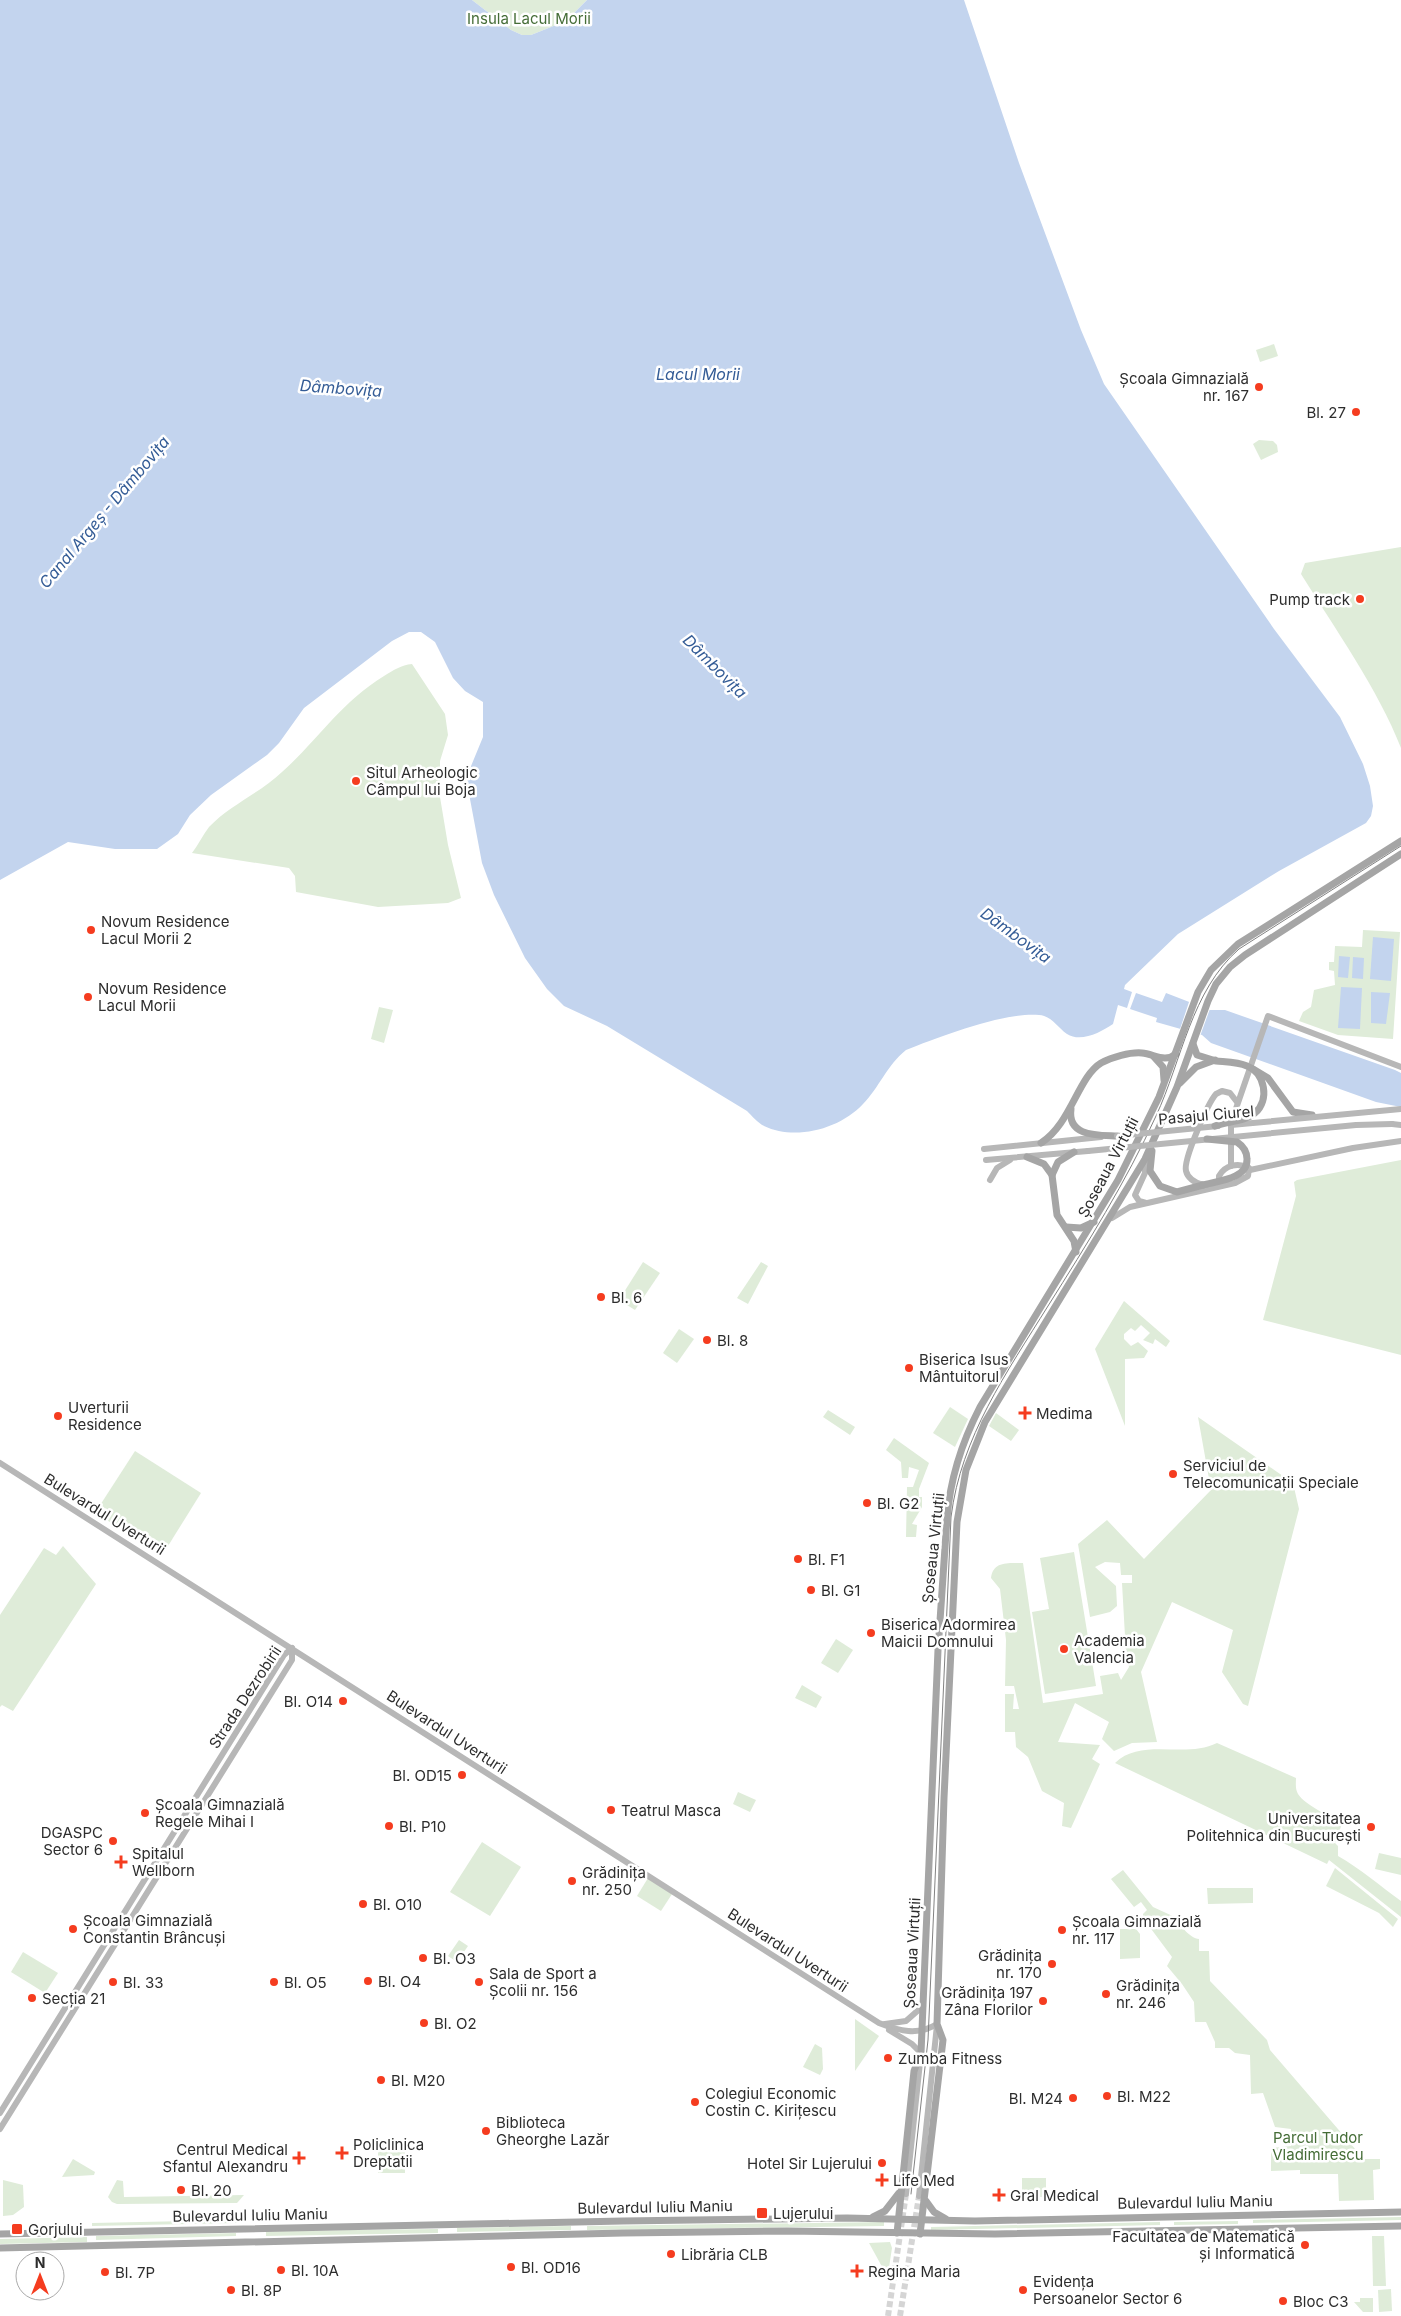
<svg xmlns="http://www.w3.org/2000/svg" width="1401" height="2316" viewBox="0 0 1401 2316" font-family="Inter,sans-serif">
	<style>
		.green { fill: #dfecd9 }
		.water { fill: #c3d4ee }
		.pier { fill: #fff }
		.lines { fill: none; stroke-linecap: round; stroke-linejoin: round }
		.secondary-tunnel { stroke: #d5d5d5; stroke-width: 6; stroke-dasharray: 6 3; stroke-linecap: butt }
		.secondary { stroke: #b7b7b7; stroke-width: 6 }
		.primary { stroke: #a5a5a5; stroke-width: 7 }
		.tram { stroke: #828282; stroke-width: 1 }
		.secondary-bridge { stroke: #b7b7b7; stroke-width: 6 }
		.primary-bridge { stroke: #a5a5a5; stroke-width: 7 }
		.poi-dot { fill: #f53c1f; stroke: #fff; stroke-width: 2 }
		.labels { text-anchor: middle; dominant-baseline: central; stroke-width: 5; stroke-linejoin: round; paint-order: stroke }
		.park-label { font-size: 15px; fill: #456d37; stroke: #fff }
		.poi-label { font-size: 15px; fill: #2d2d2d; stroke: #fff; text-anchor: start }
		.street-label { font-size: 15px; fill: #2d2d2d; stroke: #fff }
		.water-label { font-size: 16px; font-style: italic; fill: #345c96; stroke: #fff }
	</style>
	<rect width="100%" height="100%" fill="#fff"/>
	<!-- green -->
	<g class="green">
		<polygon points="472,0 587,0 566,21 531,35 522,35 511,30"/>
		<polygon points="1274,344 1278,356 1260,362 1256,350"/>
		<polygon points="1259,440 1273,441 1277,445 1278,452 1261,460 1253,444"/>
		<path d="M1401 547V748C1378 689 1335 629 1301 574L1305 563Z"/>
		<path d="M412 664 445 714 448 735 440 761V797L448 845 461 898 448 903 378 907 296 892 295 876 289 868 192 853C198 845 203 835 209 827 230 805 260 793 282 772 319 739 340 703 384 676 394 670 401 665 412 664Z"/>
		<polygon points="1363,930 1400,932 1393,1039 1338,1035 1299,1021 1303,1012 1311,1007 1314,990 1335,985 1334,971 1329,970 1329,962 1334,962 1335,946 1362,947"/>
		<polygon points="379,1007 393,1010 384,1043 371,1039"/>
		<polygon points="1401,1160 1401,1355 1263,1320 1296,1196 1294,1182 1297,1180"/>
		<polygon points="643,1262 660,1273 635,1310 619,1300"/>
		<polygon points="761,1262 768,1266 748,1304 737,1298"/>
		<polygon points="1124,1301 1170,1341 1166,1347 1155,1339 1153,1344 1143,1340 1150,1333 1141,1325 1135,1331 1131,1328 1124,1334 1124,1339 1131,1346 1138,1342 1148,1351 1144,1358 1125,1359 1125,1426 1095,1349"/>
		<polygon points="679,1329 694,1339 677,1363 663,1353"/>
		<polygon points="950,1407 968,1419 955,1447 933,1433"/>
		<polygon points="828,1410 855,1427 850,1435 823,1417"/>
		<polygon points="996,1413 1019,1430 1011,1441 989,1426"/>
		<path d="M1198 1417 1293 1483 1299 1509 1248 1706 1243 1704 1222 1672 1233 1630 1172 1602 1141 1672 1157 1742 1132 1743 1114 1751 1102 1739 1109 1722 1075 1703 1058 1742 1100 1745 1092 1759 1100 1764 1071 1828 1062 1826 1064 1803 1042 1791 1028 1757 1016 1747 1015 1732H1005V1694H1014L1013 1709H1019L1014 1686H1005L1006 1640 1000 1589 991 1578C993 1561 1008 1563 1023 1563L1043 1703 1103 1694 1100 1676 1118 1673 1121 1680 1129 1667 1126 1654 1122 1583H1132V1575H1121L1120 1563 1105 1562 1095 1567 1116 1586 1117 1606 1110 1612 1090 1617 1078 1544 1107 1520 1144 1559 1211 1490Z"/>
		<polygon points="894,1438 929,1463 919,1489 919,1497 922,1497 922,1507 912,1524 917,1525 916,1537 906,1537 907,1487 913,1487 919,1470 909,1467 908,1478 902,1478 901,1462 886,1450"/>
		<polygon points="135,1451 201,1493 163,1554 95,1513"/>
		<polygon points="63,1546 96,1584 13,1711 2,1705 0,1707 0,1615 44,1548 56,1555"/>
		<polygon points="1074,1552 1096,1686 1045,1694 1032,1612 1049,1609 1040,1558"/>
		<polygon points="836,1639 853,1650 838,1673 821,1663"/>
		<polygon points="802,1685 822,1697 816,1708 795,1698"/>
		<path d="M1217 1743 1296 1778C1296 1783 1295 1789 1298 1794 1305 1805 1330 1817 1343 1821L1335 1843 1338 1846V1856C1361 1869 1380 1886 1401 1901V1917L1329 1860 1327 1864 1115 1763C1141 1737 1186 1759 1217 1743Z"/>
		<polygon points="738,1792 756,1800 750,1812 733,1804"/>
		<polygon points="482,1842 521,1867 490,1916 450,1892"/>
		<polygon points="1379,1853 1401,1858 1401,1875 1375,1869"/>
		<polygon points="1335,1868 1398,1919 1393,1927 1379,1913 1326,1886"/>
		<path d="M1123 1870 1153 1907 1177 1918C1180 1926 1190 1938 1199 1939V1951H1209L1210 1981 1267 2040 1270 2050 1356 2150 1365 2159H1380V2169L1373 2170 1374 2200 1339 2201 1338 2174H1300V2170L1271 2171V2148L1291 2146V2129L1275 2127 1263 2093 1251 2094 1250 2055 1235 2053 1229 2048H1215V2042L1206 2022H1195L1194 2002 1182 1984 1167 1966 1172 1957 1143 1918V1914L1147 1910 1141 1902 1134 1907 1111 1879Z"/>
		<polygon points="648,1878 672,1894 661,1911 637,1896"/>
		<polygon points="1207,1888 1253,1888 1253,1903 1208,1904"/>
		<polygon points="1120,1929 1136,1929 1140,1934 1140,1958 1120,1959"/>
		<polygon points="459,1940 468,1946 457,1962 448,1956"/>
		<polygon points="23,1952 58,1973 45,1993 11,1972"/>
		<polygon points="855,2019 879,2036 855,2071"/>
		<polygon points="815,2044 822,2048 823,2069 820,2075 803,2067"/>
		<rect x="378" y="2145" width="27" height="28"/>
		<polygon points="73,2159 95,2172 94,2175 62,2177"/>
		<rect x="1022" y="2178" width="24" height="19"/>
		<polygon points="3,2180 23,2185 24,2207 13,2215 3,2216"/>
		<polygon points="117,2180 123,2181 124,2197 244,2195 237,2203 117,2204 112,2202 108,2197"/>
		<polygon points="1401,2217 1401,2220 1253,2223 1253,2220"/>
		<polygon points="237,2220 237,2223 92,2226 92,2223"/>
		<polygon points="1238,2221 1238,2224 1174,2225 1174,2222"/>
		<polygon points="884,2222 884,2226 587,2230 587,2226"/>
		<polygon points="1160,2222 1160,2225 931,2230 931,2227"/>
		<polygon points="571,2226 571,2230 457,2232 457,2228"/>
		<polygon points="438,2229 438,2233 266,2236 266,2231"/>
		<polygon points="236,2233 236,2236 96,2240 96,2236"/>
		<polygon points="1372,2236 1384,2236 1386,2286 1373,2286"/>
		<polygon points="87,2237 87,2242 0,2244 0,2239"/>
		<polygon points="890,2242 892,2248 888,2274 886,2274 869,2243"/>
		<polygon points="1391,2289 1392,2311 1379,2312 1378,2290"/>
		<polygon points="1360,2298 1373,2298 1373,2312 1363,2312 1354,2302 1360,2302"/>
	</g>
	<!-- water -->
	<g class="water">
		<path d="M0 0H472L511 30 522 35H531L566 21 587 0H964L1019 163 1081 330 1104 384 1274 629 1340 717 1363 764 1370 786 1373 806 1371 816 1366 823 1279 871 1178 934 1125 985 1124 989 1132 992 1127 1008 1118 1005 1113 1024C1101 1032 1081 1043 1067 1034 1057 1027 1052 1016 1039 1015 1003 1012 939 1037 906 1050 887 1065 879 1088 863 1104 840 1129 795 1141 764 1126 758 1123 752 1116 747 1111L607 1026 564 1006 547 989 525 958 494 895 482 863 467 783 469 771 483 737V702L465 691 453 678 435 642 421 632H409L392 641 304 708 279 743 267 755 211 795 190 815 178 834 157 849H115L68 842 0 880Z"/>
		<polygon points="1373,937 1394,939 1391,981 1370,979"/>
		<polygon points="1339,956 1350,957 1348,978 1338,977"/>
		<polygon points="1353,957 1364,958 1363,979 1352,978"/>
		<polygon points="1341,987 1362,988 1360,1029 1338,1028"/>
		<polygon points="1371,992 1390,993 1386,1024 1371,1023"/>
		<polygon points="1136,993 1162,1002 1166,993 1210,1010 1225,1010 1395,1070 1401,1073 1401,1107 1376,1102 1211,1043 1202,1035 1156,1022 1157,1018 1130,1009"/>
	</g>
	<!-- pier -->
	<polygon class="pier" points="1190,999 1211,1006 1199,1039 1179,1032"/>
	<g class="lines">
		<!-- secondary-tunnel -->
		<g class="secondary-tunnel">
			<polyline points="888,2316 906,2194"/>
			<polyline points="900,2316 919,2196"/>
		</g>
		<!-- secondary -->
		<g class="secondary">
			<polyline points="1392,1124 1401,1125"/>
			<polyline points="984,1149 1101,1137"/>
			<polyline points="1145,1159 1145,1173 1135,1195 1139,1201 1146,1203"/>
			<polyline points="986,1160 1088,1151"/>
			<polyline points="1231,1166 1231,1123 1268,1016 1401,1067"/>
			<polyline points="1250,1170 1353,1148 1401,1141"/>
			<polyline points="990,1180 997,1168 1010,1160"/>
			<path d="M1203 1185C1196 1183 1188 1179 1186 1171 1183 1160 1208 1103 1216 1094L1222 1091 1230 1093 1237 1102"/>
			<path d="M1112 1218 1130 1207 1235 1183 1248 1176 1249 1168C1238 1162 1225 1165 1219 1176V1186"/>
			<path d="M0 1463 879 2023C899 2031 918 2036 937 2024"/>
			<polyline points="885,2024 906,2021 923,2006"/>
			<polyline points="889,2030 912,2044 921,2053 906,2194"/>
			<polyline points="0,2113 284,1655 292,1648"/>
			<polyline points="0,2129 292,1660 292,1648"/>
			<polyline points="919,2196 937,2025"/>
		</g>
		<!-- primary -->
		<g class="primary">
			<polyline points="1193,1044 1197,1055 1213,1060"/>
			<polyline points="1154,1057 1163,1067 1164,1080"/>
			<polyline points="1253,1069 1268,1078 1293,1112 1312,1115"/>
			<polyline points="1180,1083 1196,1067 1215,1060"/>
			<path d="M1071 1109C1067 1137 1098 1135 1117 1136"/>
			<path d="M1041 1143C1071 1124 1078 1077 1101 1063 1112 1057 1130 1052 1142 1053 1154 1054 1165 1063 1176 1054"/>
			<polyline points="1152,1151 1150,1171 1160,1186 1177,1192 1203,1185"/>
			<polyline points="1074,1152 1058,1162 1052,1175 1057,1215 1074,1241 1076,1252"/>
			<polyline points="1027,1157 1044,1164 1052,1175"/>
			<polyline points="1066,1227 1081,1228 1094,1222"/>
			<polyline points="926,2201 934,2212 946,2219"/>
			<polyline points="873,2217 885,2211 899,2193"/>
			<path d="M897 2233 914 2071 921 2053 938 1650 947 1518C950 1480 963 1440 980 1407L1118 1180 1159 1097 1198 992 1211 970 1238 944 1401 841"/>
			<polyline points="0,2234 623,2221 847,2218 975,2221 1401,2212"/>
			<polyline points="920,2234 943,2040 937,2024 944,1798 957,1522 966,1470 985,1422 1145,1159 1177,1087 1208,1001 1216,984 1230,967 1245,955 1401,854"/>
			<polyline points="0,2248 623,2233 787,2231 995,2234 1401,2226"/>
		</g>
		<!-- tram -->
		<path class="tram" d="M911 2194 928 2040 951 1517C961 1437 1007 1372 1048 1306 1087 1244 1126 1182 1156 1116 1182 1060 1191 991 1239 949L1401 846"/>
		<!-- secondary-bridge -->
		<g class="secondary-bridge">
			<polyline points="1231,1125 1401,1109"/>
			<polyline points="1117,1136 1218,1126"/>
			<polyline points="1088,1151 1356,1125 1392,1124"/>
		</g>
		<!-- primary-bridge -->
		<g class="primary-bridge">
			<path d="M1215 1126C1227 1121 1245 1122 1255 1113 1270 1100 1265 1073 1247 1066 1238 1062 1226 1062 1216 1061"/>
			<path d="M1203 1185C1218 1181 1248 1179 1247 1159 1247 1151 1243 1146 1237 1142L1207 1139"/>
		</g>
	</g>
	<!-- markers -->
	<g class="poi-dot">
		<circle cx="1259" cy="387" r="5"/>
		<circle cx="1356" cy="412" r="5"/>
		<circle cx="1360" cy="599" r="5"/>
		<circle cx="356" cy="781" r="5"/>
		<circle cx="91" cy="930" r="5"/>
		<circle cx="88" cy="997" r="5"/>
		<circle cx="601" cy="1297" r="5"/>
		<circle cx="707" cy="1340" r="5"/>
		<circle cx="909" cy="1368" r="5"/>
		<path d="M1022.5 1405.5h5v5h5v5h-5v5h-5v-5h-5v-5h5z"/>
		<circle cx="58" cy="1416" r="5"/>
		<circle cx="1173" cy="1474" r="5"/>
		<circle cx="867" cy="1503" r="5"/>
		<circle cx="798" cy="1559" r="5"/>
		<circle cx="811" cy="1590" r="5"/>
		<circle cx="871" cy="1633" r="5"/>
		<circle cx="1064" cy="1649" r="5"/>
		<circle cx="343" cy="1701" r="5"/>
		<circle cx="462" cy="1775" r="5"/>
		<circle cx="611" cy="1810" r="5"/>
		<circle cx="145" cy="1813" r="5"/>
		<circle cx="389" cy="1826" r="5"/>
		<circle cx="1371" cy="1827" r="5"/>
		<circle cx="113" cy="1841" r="5"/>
		<path d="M118.5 1854.5h5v5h5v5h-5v5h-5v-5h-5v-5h5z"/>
		<circle cx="572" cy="1881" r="5"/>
		<circle cx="363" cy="1904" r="5"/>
		<circle cx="73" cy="1929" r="5"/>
		<circle cx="1062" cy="1930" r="5"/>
		<circle cx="423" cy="1958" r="5"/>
		<circle cx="1052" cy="1964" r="5"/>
		<circle cx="368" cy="1981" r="5"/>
		<circle cx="113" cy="1982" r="5"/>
		<circle cx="274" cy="1982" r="5"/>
		<circle cx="479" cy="1982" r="5"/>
		<circle cx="1106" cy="1994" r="5"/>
		<circle cx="32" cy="1998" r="5"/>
		<circle cx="1043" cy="2001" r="5"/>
		<circle cx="424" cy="2023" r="5"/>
		<circle cx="888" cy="2058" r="5"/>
		<circle cx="381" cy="2080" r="5"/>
		<circle cx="1107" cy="2096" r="5"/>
		<circle cx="1073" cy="2098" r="5"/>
		<circle cx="695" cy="2102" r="5"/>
		<circle cx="486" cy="2131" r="5"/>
		<path d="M339.5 2145.5h5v5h5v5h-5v5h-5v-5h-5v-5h5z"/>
		<path d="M296.5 2150.5h5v5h5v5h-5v5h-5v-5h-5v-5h5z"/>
		<circle cx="882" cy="2163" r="5"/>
		<path d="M879.5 2172.5h5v5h5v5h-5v5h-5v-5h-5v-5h5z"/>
		<circle cx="181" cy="2190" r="5"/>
		<path d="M996.5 2187.5h5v5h5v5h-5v5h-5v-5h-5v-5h5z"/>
		<rect x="756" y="2207" width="12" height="12" rx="2.5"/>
		<rect x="11" y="2223" width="12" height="12" rx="2.5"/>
		<circle cx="1305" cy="2245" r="5"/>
		<circle cx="671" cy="2254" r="5"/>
		<circle cx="511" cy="2267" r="5"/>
		<circle cx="281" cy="2270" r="5"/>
		<path d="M854.5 2263.5h5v5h5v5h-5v5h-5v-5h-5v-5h5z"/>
		<circle cx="105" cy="2272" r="5"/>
		<circle cx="231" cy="2290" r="5"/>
		<circle cx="1023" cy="2290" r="5"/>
		<circle cx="1283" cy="2301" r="5"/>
	</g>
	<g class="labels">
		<!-- park labels -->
		<g class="park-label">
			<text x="529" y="18">Insula Lacul Morii</text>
			<text x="1318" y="2137">Parcul Tudor<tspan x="1318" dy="17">Vladimirescu</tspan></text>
		</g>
		<!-- poi labels -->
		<g class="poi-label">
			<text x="1249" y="378" text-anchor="end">Școala Gimnazială<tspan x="1249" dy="17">nr. 167</tspan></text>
			<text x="1346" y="412" text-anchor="end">Bl. 27</text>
			<text x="1350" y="599" text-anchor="end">Pump track</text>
			<text x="366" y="772">Situl Arheologic<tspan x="366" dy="17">Câmpul lui Boja</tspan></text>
			<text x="101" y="921">Novum Residence<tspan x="101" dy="17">Lacul Morii 2</tspan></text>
			<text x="98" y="988">Novum Residence<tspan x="98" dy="17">Lacul Morii</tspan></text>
			<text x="611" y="1297">Bl. 6</text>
			<text x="717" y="1340">Bl. 8</text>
			<text x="919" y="1359">Biserica Isus<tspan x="919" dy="17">Mântuitorul</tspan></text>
			<text x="68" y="1407">Uverturii<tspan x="68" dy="17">Residence</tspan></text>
			<text x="1036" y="1413">Medima</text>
			<text x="1183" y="1465">Serviciul de<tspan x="1183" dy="17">Telecomunicații Speciale</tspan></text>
			<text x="877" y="1503">Bl. G2</text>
			<text x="808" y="1559">Bl. F1</text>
			<text x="821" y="1590">Bl. G1</text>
			<text x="881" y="1624">Biserica Adormirea<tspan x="881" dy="17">Maicii Domnului</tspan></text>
			<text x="1074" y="1640">Academia<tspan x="1074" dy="17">Valencia</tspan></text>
			<text x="333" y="1701" text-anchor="end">Bl. O14</text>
			<text x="452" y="1775" text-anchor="end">Bl. OD15</text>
			<text x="155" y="1804">Școala Gimnazială<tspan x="155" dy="17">Regele Mihai I</tspan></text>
			<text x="621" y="1810">Teatrul Masca</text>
			<text x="1361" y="1818" text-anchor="end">Universitatea<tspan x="1361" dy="17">Politehnica din București</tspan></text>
			<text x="399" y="1826">Bl. P10</text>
			<text x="103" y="1832" text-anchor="end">DGASPC<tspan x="103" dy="17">Sector 6</tspan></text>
			<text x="132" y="1853">Spitalul<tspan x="132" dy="17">Wellborn</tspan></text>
			<text x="582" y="1872">Grădinița<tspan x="582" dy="17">nr. 250</tspan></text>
			<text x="373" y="1904">Bl. O10</text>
			<text x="83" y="1920">Școala Gimnazială<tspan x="83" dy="17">Constantin Brâncuși</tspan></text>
			<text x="1072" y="1921">Școala Gimnazială<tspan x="1072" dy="17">nr. 117</tspan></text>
			<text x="1042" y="1955" text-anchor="end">Grădinița<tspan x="1042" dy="17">nr. 170</tspan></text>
			<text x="433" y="1958">Bl. O3</text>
			<text x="489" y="1973">Sala de Sport a<tspan x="489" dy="17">Școlii nr. 156</tspan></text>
			<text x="378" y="1981">Bl. O4</text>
			<text x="123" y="1982">Bl. 33</text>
			<text x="284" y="1982">Bl. O5</text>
			<text x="1116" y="1985">Grădinița<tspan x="1116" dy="17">nr. 246</tspan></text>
			<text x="1033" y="1992" text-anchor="end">Grădinița 197<tspan x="1033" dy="17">Zâna Florilor</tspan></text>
			<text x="42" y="1998">Secția 21</text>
			<text x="434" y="2023">Bl. O2</text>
			<text x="898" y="2058">Zumba Fitness</text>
			<text x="391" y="2080">Bl. M20</text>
			<text x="705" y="2093">Colegiul Economic<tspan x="705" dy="17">Costin C. Kirițescu</tspan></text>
			<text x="1117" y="2096">Bl. M22</text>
			<text x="1063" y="2098" text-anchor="end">Bl. M24</text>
			<text x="496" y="2122">Biblioteca<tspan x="496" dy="17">Gheorghe Lazăr</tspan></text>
			<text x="353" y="2144">Policlinica<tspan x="353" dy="17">Dreptatii</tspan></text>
			<text x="288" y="2149" text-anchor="end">Centrul Medical<tspan x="288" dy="17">Sfantul Alexandru</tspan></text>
			<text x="872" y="2163" text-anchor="end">Hotel Sir Lujerului</text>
			<text x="893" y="2180">Life Med</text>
			<text x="191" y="2190">Bl. 20</text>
			<text x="1010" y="2195">Gral Medical</text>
			<text x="773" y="2213">Lujerului</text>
			<text x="28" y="2229">Gorjului</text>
			<text x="1295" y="2236" text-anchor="end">Facultatea de Matematică<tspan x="1295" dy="17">și Informatică</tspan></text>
			<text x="681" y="2254">Librăria CLB</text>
			<text x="521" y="2267">Bl. OD16</text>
			<text x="291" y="2270">Bl. 10A</text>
			<text x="868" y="2271">Regina Maria</text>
			<text x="115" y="2272">Bl. 7P</text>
			<text x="1033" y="2281">Evidența<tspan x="1033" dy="17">Persoanelor Sector 6</tspan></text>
			<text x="241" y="2290">Bl. 8P</text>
			<text x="1293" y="2301">Bloc C3</text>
		</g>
		<!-- street labels -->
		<g class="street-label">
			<text transform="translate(1206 1115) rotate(-5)">Pasajul Ciurel</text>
			<text transform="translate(1108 1167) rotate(-62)">Șoseaua Virtuții</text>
			<text transform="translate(105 1514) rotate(32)">Bulevardul Uverturii</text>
			<text transform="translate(933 1548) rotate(-84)">Șoseaua Virtuții</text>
			<text transform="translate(245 1697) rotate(-57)">Strada Dezrobirii</text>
			<text transform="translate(447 1732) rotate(33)">Bulevardul Uverturii</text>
			<text transform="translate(788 1950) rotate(33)">Bulevardul Uverturii</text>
			<text transform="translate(912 1953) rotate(-87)">Șoseaua Virtuții</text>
			<text transform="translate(1195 2202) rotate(-1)">Bulevardul Iuliu Maniu</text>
			<text transform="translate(655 2207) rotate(-1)">Bulevardul Iuliu Maniu</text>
			<text transform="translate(250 2215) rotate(-1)">Bulevardul Iuliu Maniu</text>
		</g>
		<!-- water labels -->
		<g class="water-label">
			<text x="698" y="374">Lacul Morii</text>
			<text transform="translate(341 388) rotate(4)">Dâmbovița</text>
			<text transform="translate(104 512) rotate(-50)">Canal Argeș - Dâmbovița</text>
			<text transform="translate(715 666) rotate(45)">Dâmbovița</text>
			<text transform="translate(1016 935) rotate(36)">Dâmbovița</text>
		</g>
	</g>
	<!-- north arrow -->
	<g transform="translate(40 2276)"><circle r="24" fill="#ffffff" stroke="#ababab"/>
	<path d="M0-4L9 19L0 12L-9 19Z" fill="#f53c1f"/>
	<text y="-8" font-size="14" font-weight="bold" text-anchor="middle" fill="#2d2d2d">N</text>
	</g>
</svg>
